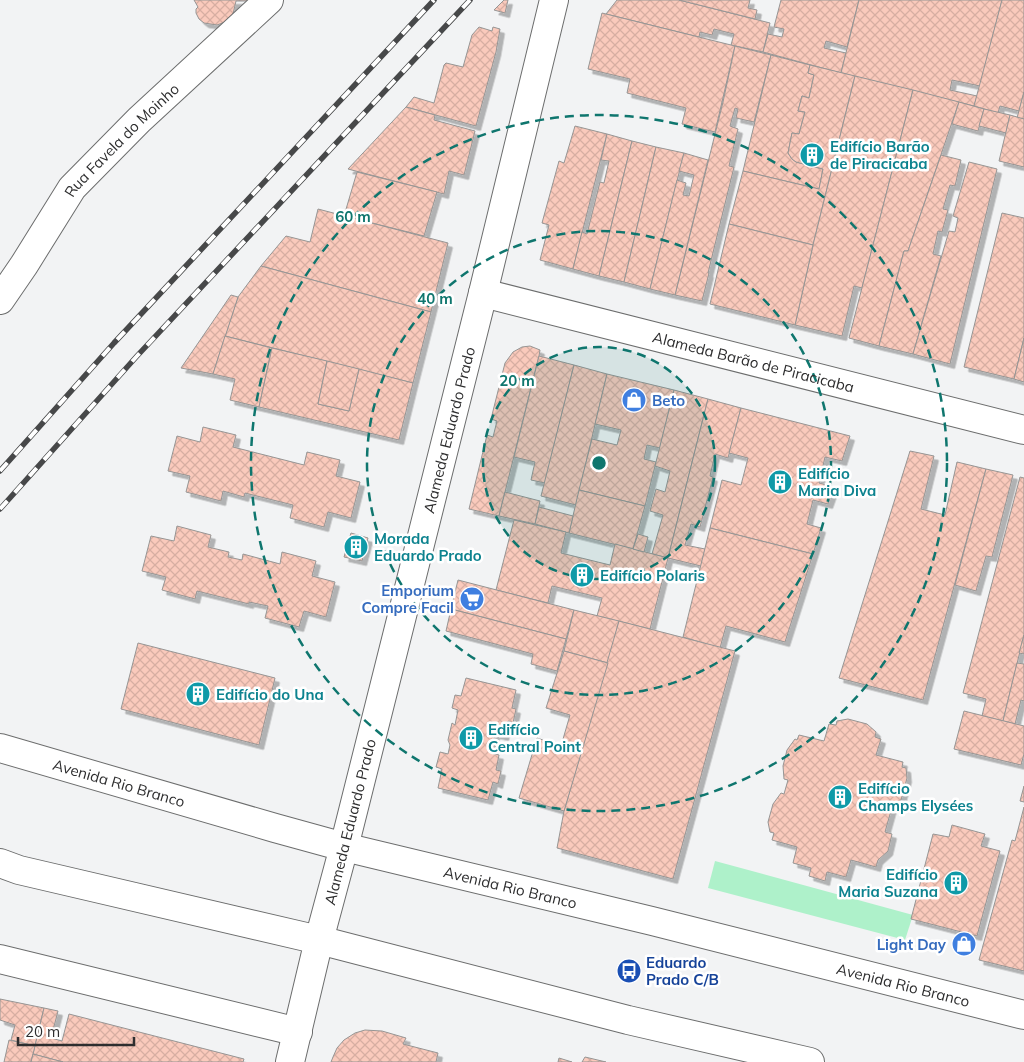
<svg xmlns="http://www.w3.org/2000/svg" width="1024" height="1062" viewBox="0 0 1024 1062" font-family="Mulish,sans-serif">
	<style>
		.green { fill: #aef1ca }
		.building { fill: url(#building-cross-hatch); stroke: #969594; filter: url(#shadow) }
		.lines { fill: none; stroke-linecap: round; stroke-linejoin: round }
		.minor-casing { stroke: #6c6d6d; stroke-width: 30 }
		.secondary-casing { stroke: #6c6d6d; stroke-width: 30 }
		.primary-casing { stroke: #6c6d6d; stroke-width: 30 }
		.minor { stroke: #fff; stroke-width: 28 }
		.secondary { stroke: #fff; stroke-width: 28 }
		.primary { stroke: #fff; stroke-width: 28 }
		.rail-casing { stroke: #474849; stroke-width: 5.5 }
		.rail { stroke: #fff; stroke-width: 4; stroke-dasharray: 11; stroke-linecap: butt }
		.ring { fill: none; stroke: #0f766e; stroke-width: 2.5; stroke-dasharray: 9 6 }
		.labels { text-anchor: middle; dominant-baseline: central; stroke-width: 5; stroke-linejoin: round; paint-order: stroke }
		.street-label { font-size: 15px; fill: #2e2e2f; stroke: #fff }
		.culture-label { font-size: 15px; font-weight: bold; fill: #0d838f; stroke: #fff; text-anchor: start }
		.shop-label { font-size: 15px; font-weight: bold; fill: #366cbe; stroke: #fff; text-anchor: end }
		.transit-label { font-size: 15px; font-weight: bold; fill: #164399; stroke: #fff; text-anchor: start }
		.centre { fill: #0f766e; stroke: #fff; stroke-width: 2.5 }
		.ring-label { font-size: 15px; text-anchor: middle; font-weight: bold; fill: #0f766e; stroke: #fff; stroke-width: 5; stroke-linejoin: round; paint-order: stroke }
	</style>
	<defs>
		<pattern id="building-cross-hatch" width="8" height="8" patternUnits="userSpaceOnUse" patternTransform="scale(1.25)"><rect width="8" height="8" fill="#facabc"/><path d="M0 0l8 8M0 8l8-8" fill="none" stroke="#d7aea2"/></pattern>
		<filter id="shadow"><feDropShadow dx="4.5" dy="4.5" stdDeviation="0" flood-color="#0004"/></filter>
	</defs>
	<rect width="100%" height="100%" fill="#f2f3f4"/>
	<!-- green -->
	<polygon class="green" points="715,861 913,915 905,940 708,888"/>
	<!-- building -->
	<g class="building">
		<polygon points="194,0 252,0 250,1 236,1 233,14 228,20 225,22 217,25 204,23 199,19 196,13 196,9 198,7"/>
		<polygon points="504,0 508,0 505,13 494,10"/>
		<polygon points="617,0 679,0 770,23 763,52 731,45 734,34 714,29 712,35 700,32 699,37 606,14"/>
		<polygon points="679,0 750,0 748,8 757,10 755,19"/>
		<polygon points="781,0 859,0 847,47 826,41 824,48 846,53 841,73 763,52 768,34 782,37 784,29 774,27"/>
		<polygon points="859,0 1002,0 980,86 952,80 950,90 977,96 974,106 841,73"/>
		<polygon points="1002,0 1024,0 1024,92 1019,111 1000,106 998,113 974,106"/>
		<polygon points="602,13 735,46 715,132 682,124 686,108 627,93 630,79 588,69"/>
		<polygon points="479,27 492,31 493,27 500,29 496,52 476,126 406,107 414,97 434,103 444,65 446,63 463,67 472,35"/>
		<polygon points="735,46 771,55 754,122 736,118 738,109 735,108 730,126 738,129 729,166 734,167 708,273 709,273 702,301 675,295 723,102"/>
		<polygon points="771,55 810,65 808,73 814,75 809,98 802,96 798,111 805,112 799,134 792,133 788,153 792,159 796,162 823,169 819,189 743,171"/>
		<polygon points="810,65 855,76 813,245 729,224 743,171 819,189 823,169 796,162 792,159 788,153 792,133 799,134 805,112 798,111 802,96 809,98 814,75 808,73"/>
		<polygon points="855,76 913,90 862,288 854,286 842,336 795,325 813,245"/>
		<polygon points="913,90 959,102 908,251 904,251 879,346 849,338"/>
		<polygon points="1024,92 1024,119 1017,118"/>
		<polygon points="959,102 984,109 978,131 952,124"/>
		<polygon points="406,107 435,115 434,120 475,131 464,175 449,171 444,194 348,169"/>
		<polygon points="984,109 1010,115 1006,133 979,126"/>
		<polygon points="1010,115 1024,119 1024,167 999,161"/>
		<polygon points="575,126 607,134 573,269 540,260 549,225 542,223 559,161 564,163"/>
		<polygon points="607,134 632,141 599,276 573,269 582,232 587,234 600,182 604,183 609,161 601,160"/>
		<polygon points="632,141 656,147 624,282 599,276"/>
		<polygon points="656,147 684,153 650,289 624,282"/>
		<polygon points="684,153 708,160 675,295 650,289 677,180 686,183 683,195 689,196 694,175 679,171"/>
		<polygon points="941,155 961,160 955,186 950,185 943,209 948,210 942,232 938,231 933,254 941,256 913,354 879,346 904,251 908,251"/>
		<polygon points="969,162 997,169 950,364 913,354 949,231 955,232 958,218 953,216"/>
		<polygon points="357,172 437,192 424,236 344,216"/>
		<polygon points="318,209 448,243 431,312 261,266 286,236 310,242"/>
		<polygon points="1002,213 1024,218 1024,338 1014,379 964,367"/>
		<polygon points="729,224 813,245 795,325 710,304"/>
		<polygon points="261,266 431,312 413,383 225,336 238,297"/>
		<polygon points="231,295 238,297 213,374 181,368"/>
		<polygon points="225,336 272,348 259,407 230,400 235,379 213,374"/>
		<polygon points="1024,338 1024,382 1014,379"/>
		<polygon points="530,346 540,350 539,356 499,516 469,509 487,435 493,437 497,421 491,419 505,363 513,352 522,347"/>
		<polygon points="272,348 327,361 318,404 349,411 359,369 413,383 399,440 259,407"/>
		<polygon points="539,356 574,365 545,483 531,480 535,462 514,457"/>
		<polygon points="327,361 359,369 349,411 318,404"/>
		<polygon points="574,365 607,374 576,505 541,496"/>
		<polygon points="607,374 674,390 660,448 647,445 644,459 656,462 645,506 579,490 592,439 617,445 621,430 595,424"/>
		<polygon points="674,390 708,399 668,558 652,554 663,515 650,511 656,489 665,492 670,471 655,466"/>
		<polygon points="708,399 741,408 728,458 715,454 710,476 713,477 700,527 691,524 685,545 705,549 701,566 668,558"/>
		<polygon points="741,408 850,436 842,461 825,457 819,483 834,487 828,504 813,500 807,524 821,528 813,554 710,528 722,480 741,485 748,458 729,453"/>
		<polygon points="203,427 236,435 233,447 304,465 307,452 340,460 336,476 360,482 351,518 328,512 324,527 290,518 293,505 245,493 244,497 223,491 221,501 186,492 190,476 168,471 177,436 200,442"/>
		<polygon points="910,451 934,456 921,509 945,515 957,462 986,469 923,700 839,678"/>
		<polygon points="986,469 1013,475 992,557 986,556 976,591 955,585"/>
		<polygon points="1020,477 1024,478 1024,635 1003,721 982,716 986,699 963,693"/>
		<polygon points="579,490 645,506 633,549 569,533"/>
		<polygon points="505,492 540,501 535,524 499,516"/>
		<polygon points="539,507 573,516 569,533 535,524"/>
		<polygon points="514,520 566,532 561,553 610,565 615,544 668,558 650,629 597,616 602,598 552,586 548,603 496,590"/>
		<polygon points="177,526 211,535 208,547 229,552 228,557 242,560 243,554 280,564 282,552 316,561 312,576 335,582 326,617 304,611 299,627 265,618 268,606 249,602 249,604 197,591 195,599 162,590 166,577 142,571 151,536 174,541"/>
		<polygon points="710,528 813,554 785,642 726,626 720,648 683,637"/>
		<polygon points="351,533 368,538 362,561 344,557"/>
		<polygon points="638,534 648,537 644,552 633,549"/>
		<polygon points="458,580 574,610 566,639 451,609"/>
		<polygon points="451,609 566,639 557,671 531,664 533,654 446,631"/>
		<polygon points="574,610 619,621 608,663 564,651"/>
		<polygon points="619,621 735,651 673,879 557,848 564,811"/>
		<polygon points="1024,635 1024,654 1019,653"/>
		<polygon points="138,643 275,678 259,745 121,709"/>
		<polygon points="564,651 608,663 564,811 519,798 537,738 561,746 570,715 546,708"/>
		<polygon points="1017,663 1024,664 1024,701 1021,700 1015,724 1003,721"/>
		<polygon points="466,678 516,690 512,708 516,709 513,723 508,721 504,736 495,734 491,753 499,755 496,770 501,771 498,784 493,782 488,800 438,788 442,769 436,767 440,752 448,754 450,745 448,740 452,723 455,725 458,710 452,708 455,695 461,696"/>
		<polygon points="964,711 1024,726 1024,754 1021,765 954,749"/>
		<polygon points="848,719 867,724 876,732 875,737 881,739 876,755 903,762 902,767 906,768 907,778 901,800 895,808 892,807 885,832 892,834 888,851 878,860 876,867 851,860 846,877 827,872 825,881 809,876 811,868 793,863 797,847 772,840 774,833 770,832 768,822 773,804 781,793 784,794 788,780 784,779 783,766 787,750 795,739 797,740 799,735 824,741 829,724 836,725 837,721"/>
		<polygon points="1024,786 1024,802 1020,801"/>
		<polygon points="1024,807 1024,971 979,960 1012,840 1015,841"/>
		<polygon points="952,825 985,834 981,846 1000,851 977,936 911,919 933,834 949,837"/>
		<polygon points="0,999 44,1008 35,1046 11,1040 15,1025 0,1020"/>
		<polygon points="44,1008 58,1011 51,1038 62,1041 69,1014 244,1059 243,1062 63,1062 33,1054"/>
		<polygon points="365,1030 382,1031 406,1038 403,1044 438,1053 436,1062 331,1062 333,1057 337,1048 344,1040 355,1033"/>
		<polygon points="9,1040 35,1046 31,1062 4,1062"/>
		<polygon points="33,1054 63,1062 31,1062"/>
		<polygon points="585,1057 606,1062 582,1062"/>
		<polygon points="559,1058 572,1062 558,1062"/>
	</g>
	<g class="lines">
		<defs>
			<g id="minor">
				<path id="s1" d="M483 293 1024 430"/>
				<path id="s2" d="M0 300 24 265 72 188 139 120 269 0"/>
				<path id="s3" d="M344 847 483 293 554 0"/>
				<polyline points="0,959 298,1032"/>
			</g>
			<polyline id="secondary" points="290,1062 319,940 344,847"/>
			<g id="primary">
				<path id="s4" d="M0 748 275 828 344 847 652 921 1024 1015"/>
				<polyline points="0,863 19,870 319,940 628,1020 810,1062"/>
			</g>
		</defs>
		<!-- minor casing -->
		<use href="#minor" class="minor-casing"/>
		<!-- secondary casing -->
		<use href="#secondary" class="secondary-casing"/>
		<!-- primary casing -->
		<use href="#primary" class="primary-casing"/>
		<!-- minor -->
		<use href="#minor" class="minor"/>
		<!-- secondary -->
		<use href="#secondary" class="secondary"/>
		<!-- primary -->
		<use href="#primary" class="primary"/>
		<defs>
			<g id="rail">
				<polyline points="0,471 114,343 434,0"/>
				<polyline points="0,509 137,356 470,0"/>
			</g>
		</defs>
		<!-- rail casing -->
		<use href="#rail" class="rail-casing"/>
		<!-- rail -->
		<use href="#rail" class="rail"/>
	</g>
	<!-- distance rings -->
	<circle cx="599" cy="463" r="116" fill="#0f766e" fill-opacity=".12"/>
	<g class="ring">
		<circle cx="599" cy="463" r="116"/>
		<circle cx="599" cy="463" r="232"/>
		<circle cx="599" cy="463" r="348"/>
	</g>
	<!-- icons -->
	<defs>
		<symbol id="building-disc" viewBox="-11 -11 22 22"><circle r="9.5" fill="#0f9aa8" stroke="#fff"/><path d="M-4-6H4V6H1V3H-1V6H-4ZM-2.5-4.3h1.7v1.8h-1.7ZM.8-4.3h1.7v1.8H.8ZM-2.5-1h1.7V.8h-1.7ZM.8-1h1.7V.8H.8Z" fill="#fff"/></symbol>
		<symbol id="shop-disc" viewBox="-11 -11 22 22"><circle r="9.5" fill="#3f7fe0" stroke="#fff"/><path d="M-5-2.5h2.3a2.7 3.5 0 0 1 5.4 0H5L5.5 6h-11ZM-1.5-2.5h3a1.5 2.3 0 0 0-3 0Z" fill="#fff"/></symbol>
		<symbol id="supermarket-disc" viewBox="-11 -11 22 22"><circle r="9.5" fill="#3f7fe0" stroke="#fff"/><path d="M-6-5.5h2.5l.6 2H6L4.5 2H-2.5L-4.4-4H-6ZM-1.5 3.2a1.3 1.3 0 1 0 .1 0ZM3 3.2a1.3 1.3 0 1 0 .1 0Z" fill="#fff"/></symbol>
		<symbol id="bus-disc" viewBox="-11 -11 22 22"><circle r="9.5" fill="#1a4fb4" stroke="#fff"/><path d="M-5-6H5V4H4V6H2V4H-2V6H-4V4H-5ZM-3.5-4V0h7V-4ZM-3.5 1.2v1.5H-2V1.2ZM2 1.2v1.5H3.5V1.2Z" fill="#fff"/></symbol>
	</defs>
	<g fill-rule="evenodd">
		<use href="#building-disc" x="798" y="141" width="28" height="28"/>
		<use href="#shop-disc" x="620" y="386" width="28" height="28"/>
		<use href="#building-disc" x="766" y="468" width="28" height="28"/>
		<use href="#building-disc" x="342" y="533" width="28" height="28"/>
		<use href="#building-disc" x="568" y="561" width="28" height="28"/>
		<use href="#supermarket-disc" x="458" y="585" width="28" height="28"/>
		<use href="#building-disc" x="184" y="680" width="28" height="28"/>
		<use href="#building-disc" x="457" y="724" width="28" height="28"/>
		<use href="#building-disc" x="826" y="783" width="28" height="28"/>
		<use href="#building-disc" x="942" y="869" width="28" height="28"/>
		<use href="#shop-disc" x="950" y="930" width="28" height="28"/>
		<use href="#bus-disc" x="615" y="957" width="28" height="28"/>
	</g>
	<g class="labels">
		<!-- street labels -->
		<g class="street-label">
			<text stroke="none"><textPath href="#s2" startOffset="202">Rua Favela do Moinho</textPath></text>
			<text stroke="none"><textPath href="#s1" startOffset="279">Alameda Barão de Piracicaba</textPath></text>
			<text stroke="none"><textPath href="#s3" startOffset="430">Alameda Eduardo Prado</textPath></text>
			<text stroke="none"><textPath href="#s4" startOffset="124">Avenida Rio Branco</textPath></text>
			<text transform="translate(350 822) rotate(-76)">Alameda Eduardo Prado</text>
			<text stroke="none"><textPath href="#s4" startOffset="529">Avenida Rio Branco</textPath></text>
			<text stroke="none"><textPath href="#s4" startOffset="934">Avenida Rio Branco</textPath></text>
		</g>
		<!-- culture labels -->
		<g class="culture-label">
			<text x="830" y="146">Edifício Barão<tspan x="830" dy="17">de Piracicaba</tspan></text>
			<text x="798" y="473">Edifício<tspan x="798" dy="17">Maria Diva</tspan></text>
			<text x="374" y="538">Morada<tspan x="374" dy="17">Eduardo Prado</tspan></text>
			<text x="600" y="575">Edifício Polaris</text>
			<text x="216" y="694">Edifício do Una</text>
			<text x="488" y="729">Edifício<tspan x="488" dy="17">Central Point</tspan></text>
			<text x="858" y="788">Edifício<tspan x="858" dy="17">Champs Elysées</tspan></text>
			<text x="938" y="874" text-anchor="end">Edifício<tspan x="938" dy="17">Maria Suzana</tspan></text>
		</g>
		<!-- shop labels -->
		<g class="shop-label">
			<text x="652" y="400" text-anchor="start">Beto</text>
			<text x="454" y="590">Emporium<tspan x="454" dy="17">Compre Facil</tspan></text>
			<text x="946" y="944">Light Day</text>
		</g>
		<!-- transit labels -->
		<g class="transit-label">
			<text x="646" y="962">Eduardo<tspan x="646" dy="17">Prado C/B</tspan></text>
		</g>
	</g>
	<circle cx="599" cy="463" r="8" class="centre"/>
	<g class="ring-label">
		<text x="353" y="222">60 m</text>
		<text x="435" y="304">40 m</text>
		<text x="517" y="386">20 m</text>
	</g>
	<!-- scale -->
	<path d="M18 1037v8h116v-8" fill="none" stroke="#2e2e2f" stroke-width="2.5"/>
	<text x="25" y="1037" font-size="15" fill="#2e2e2f" stroke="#ffffff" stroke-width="4" paint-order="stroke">20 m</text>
</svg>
